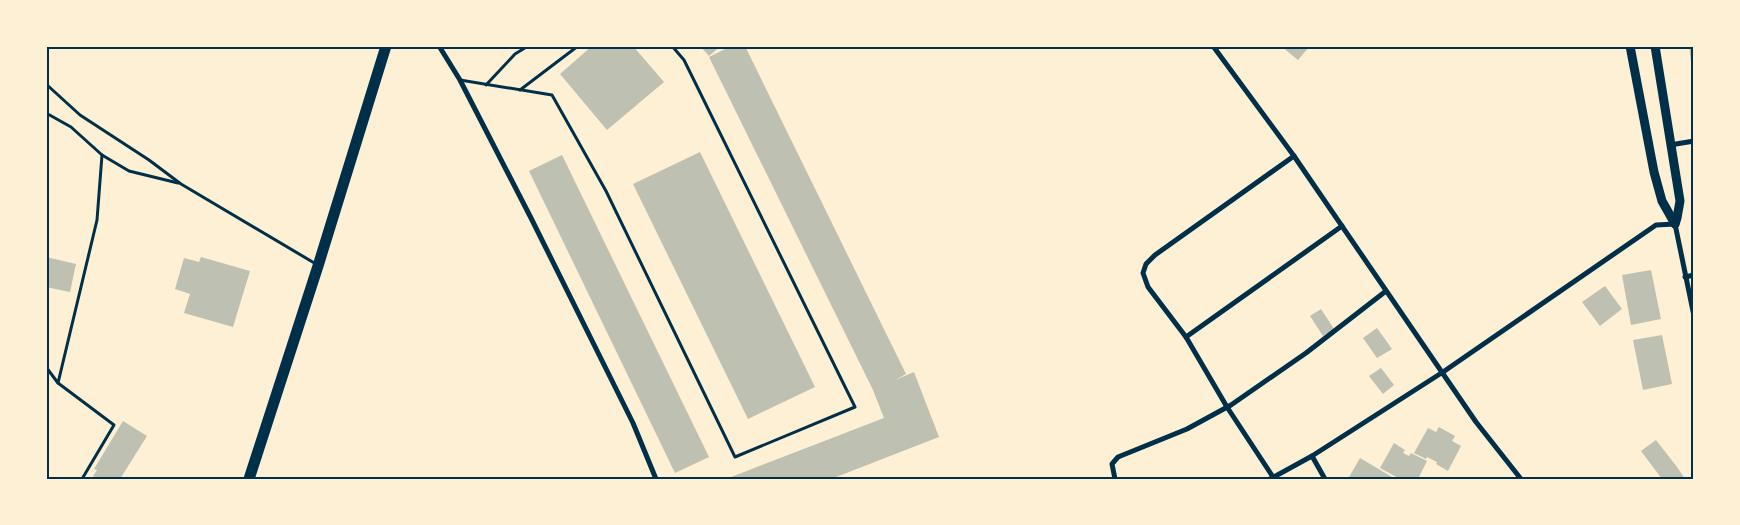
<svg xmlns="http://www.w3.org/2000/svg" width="1740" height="525" viewBox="0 0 1740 525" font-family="'Roboto Serif',serif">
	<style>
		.building { fill: #bec0b2 }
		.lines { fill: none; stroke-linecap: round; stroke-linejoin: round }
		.service { stroke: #003049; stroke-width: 3 }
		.minor { stroke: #003049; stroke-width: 5 }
		.tertiary { stroke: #003049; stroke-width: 9 }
		.primary { stroke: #003049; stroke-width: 11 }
		.neatline { fill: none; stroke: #003049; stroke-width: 2 }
	</style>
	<rect width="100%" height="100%" fill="#fdf0d5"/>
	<!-- building -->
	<g class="building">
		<polygon points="592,46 633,46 664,82 607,130 560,74"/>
		<polygon points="700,46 721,46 709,56"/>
		<polygon points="731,46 745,46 906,374 895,380 914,372 939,437 831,479 726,479 884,418 873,390 709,57"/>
		<polygon points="1281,46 1310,46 1298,60"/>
		<polygon points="1689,46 1694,46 1694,71 1692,71"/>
		<polygon points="700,152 815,387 748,419 633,184"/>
		<polygon points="562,155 709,457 675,473 529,171"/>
		<polygon points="46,257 76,264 70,292 46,287"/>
		<polygon points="201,257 250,271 233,327 184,313 190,294 175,289 184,258 199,262"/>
		<polygon points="1651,270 1661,319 1631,325 1622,275"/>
		<polygon points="1605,286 1622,309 1600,326 1582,302"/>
		<polygon points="1321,309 1334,329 1323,336 1310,316"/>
		<polygon points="1377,328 1392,349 1377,358 1363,338"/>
		<polygon points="1662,335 1672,384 1643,390 1633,340"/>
		<polygon points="1381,368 1394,385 1383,394 1369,376"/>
		<polygon points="123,421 147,436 120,479 97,479 93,476 97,470 94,469"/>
		<polygon points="1439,427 1455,436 1452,441 1461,446 1448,471 1436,464 1437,462 1427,457 1426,459 1414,453 1428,428 1436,432"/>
		<polygon points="1656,440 1677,467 1685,479 1662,479 1641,451"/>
		<polygon points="1394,443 1405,450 1403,453 1409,456 1411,453 1427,461 1418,479 1400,479 1380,468"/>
		<polygon points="1360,458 1392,477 1391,479 1348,479"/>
	</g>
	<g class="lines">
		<!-- service -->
		<g class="service">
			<polyline points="460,80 552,95 606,191 735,457 855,407 684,60 672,46"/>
			<polyline points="46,84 80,115 149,160 181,184 316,264"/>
			<polyline points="486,85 515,54 528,46"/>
			<polyline points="520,90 578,46"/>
			<polyline points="46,113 71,127 102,155 129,171 178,183"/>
			<polyline points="46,367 58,383 97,220 102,155"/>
			<polyline points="58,383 114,425 82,479"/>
		</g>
		<!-- minor -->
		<g class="minor">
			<polyline points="439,46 460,80 531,218 633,423 656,479"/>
			<polyline points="1213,46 1294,156 1476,422 1521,479"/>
			<polyline points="1670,145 1694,141"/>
			<polyline points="1685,277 1694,275"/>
			<polyline points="1186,337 1342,226"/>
			<polyline points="1312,456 1325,479"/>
			<polyline points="1273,477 1227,407 1186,337 1148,287 1143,273 1146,264 1155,255 1294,156"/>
			<polyline points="1115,479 1112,464 1118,457 1187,429 1231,405 1306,353 1386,291"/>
			<polyline points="1270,479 1312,456 1443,372 1656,225 1675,224 1694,316"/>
		</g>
		<!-- tertiary -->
		<g class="tertiary">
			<polyline points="1630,46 1654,172 1662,201 1675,224"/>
			<polyline points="1655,46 1680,201 1677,218 1675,224"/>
		</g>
		<!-- primary -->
		<polyline class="primary" points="249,479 318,266 386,46"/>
	</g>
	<!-- border -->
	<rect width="1740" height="525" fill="none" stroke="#fdf0d5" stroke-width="95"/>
	<rect x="48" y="48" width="1644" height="430" class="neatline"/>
</svg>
